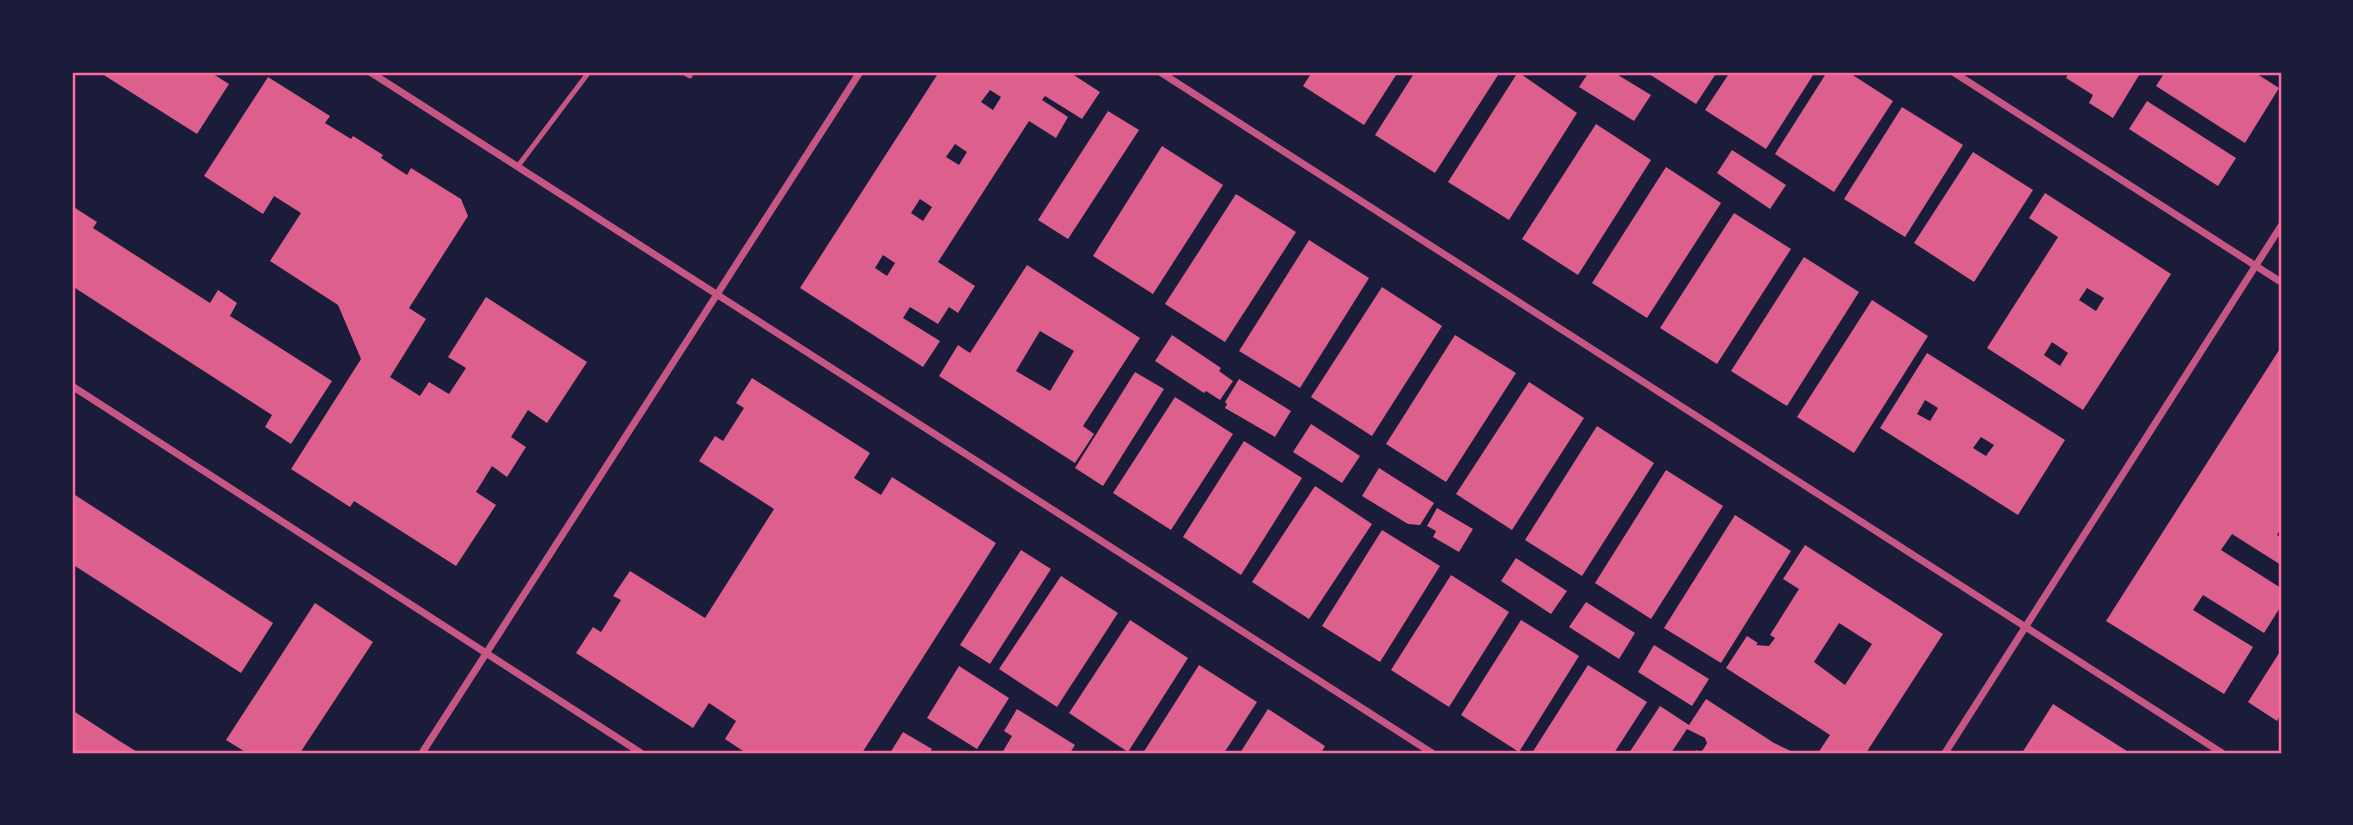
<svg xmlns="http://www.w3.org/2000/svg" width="2353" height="825" viewBox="0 0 2353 825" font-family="'Source Serif 4',serif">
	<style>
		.building { fill: #dd5f8e; fill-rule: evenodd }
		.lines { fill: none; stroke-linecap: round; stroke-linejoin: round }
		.service { stroke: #c65784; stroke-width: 5 }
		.minor { stroke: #c65784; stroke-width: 7 }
		.neatline { fill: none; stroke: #ff6b9d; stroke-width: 2.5 }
	</style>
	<rect width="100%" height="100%" fill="#1b1b3a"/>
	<!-- building -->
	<g class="building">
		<polygon points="99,72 210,72 229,84 197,134"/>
		<path d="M939 72H1069L1100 92 1082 119 1045 96 1042 100 1068 117 1056 138 1029 121 938 262 975 286 958 313 949 307 938 324 910 307 903 318 940 341 923 367 800 288ZM990 90 1001 97 993 110 981 102ZM955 144 967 152 959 165 946 157ZM920 199 932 207 923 221 911 213ZM883 255 895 263 887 276 875 268Z"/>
		<polygon points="1312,72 1398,72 1364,125 1303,86"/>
		<polygon points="1415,72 1500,72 1435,173 1375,135"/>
		<polygon points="1518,72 1577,113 1509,220 1448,182"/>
		<polygon points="1589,72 1613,72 1651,95 1634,121 1579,87"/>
		<polygon points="1646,72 1717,72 1696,104"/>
		<polygon points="1730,72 1815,72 1766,149 1705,110"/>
		<polygon points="1827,72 1848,72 1893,101 1834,192 1775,154"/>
		<polygon points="2069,72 2141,72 2113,118 2089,103 2093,95 2066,78"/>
		<polygon points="2165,72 2254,72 2279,88 2245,143 2156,86"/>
		<polygon points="268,77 330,116 325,123 351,139 353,136 383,155 381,158 407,175 411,168 461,199 468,216 409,308 426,319 390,377 420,396 429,382 449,394 466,368 448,357 486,297 587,362 547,423 528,410 511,437 526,447 507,477 492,466 476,492 496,505 456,566 354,501 350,507 291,469 361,359 338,305 270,261 301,213 274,196 263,214 204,176"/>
		<polygon points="2147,101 2236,158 2218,186 2129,129"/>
		<polygon points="1902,107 1963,145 1905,237 1844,199"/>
		<polygon points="1108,111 1139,130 1068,239 1038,220"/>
		<polygon points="1596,124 1651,160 1578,275 1522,239"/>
		<polygon points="1162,146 1223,185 1153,294 1093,256"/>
		<polygon points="1732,150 1786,185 1770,209 1717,173"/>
		<polygon points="1973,152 2033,190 1974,282 1914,243"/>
		<polygon points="1666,167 1721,203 1647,318 1592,283"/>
		<path d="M2045 193 2171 274 2083 410 1987 348 2058 237 2029 218ZM2087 288 2104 298 2096 311 2079 300ZM2052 342 2068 353 2060 366 2044 355Z"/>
		<polygon points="1236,194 1296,232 1225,342 1165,304"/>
		<polygon points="72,206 97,222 93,228 210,303 218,290 237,303 230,316 332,381 291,444 265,427 272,415 72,286"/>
		<polygon points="1734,213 1791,249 1717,364 1660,328"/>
		<polygon points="1309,240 1369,278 1300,388 1239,351"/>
		<polygon points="1804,257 1859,292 1787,406 1731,371"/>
		<path d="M1027 265 1140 338 1083 426 1094 434 1075 463 939 376 958 345 970 353ZM1040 331 1074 351 1050 391 1016 371Z"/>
		<polygon points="1382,287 1442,326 1372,436 1311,397"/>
		<polygon points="1872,300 1928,336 1854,453 1797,417"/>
		<polygon points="1172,335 1221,368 1219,371 1233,381 1220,400 1206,391 1204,393 1155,361"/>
		<polygon points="1455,335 1516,373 1446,482 1386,444"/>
		<polygon points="2281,347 2281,528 2277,535 2281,538 2281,565 2232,534 2221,550 2281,588 2281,606 2264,633 2203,595 2193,610 2253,647 2224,694 2106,621"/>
		<path d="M1927 353 2065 440 2018 515 1880 428ZM1925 400 1938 408 1930 421 1917 414ZM1981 437 1994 445 1986 456 1973 448Z"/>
		<polygon points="1135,372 1164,389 1103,486 1075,468"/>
		<polygon points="752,378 870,453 854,478 881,495 892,477 996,543 862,753 746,753 725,739 736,721 709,703 693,728 576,653 593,627 601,632 621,600 613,596 630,571 705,618 774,509 699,461 715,436 723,441 744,408 736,403"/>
		<polygon points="1239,379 1291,411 1275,437 1225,408 1227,404 1225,402"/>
		<polygon points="1529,382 1584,418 1512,530 1456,494"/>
		<polygon points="1175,397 1233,434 1171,530 1113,493"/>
		<polygon points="1311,424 1360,456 1342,483 1293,452"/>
		<polygon points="1597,426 1654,463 1582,576 1525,540"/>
		<polygon points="1244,441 1302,478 1241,575 1183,537"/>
		<polygon points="1379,468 1434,503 1420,525 1408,524 1362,496"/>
		<polygon points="1666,470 1723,506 1651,619 1595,583"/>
		<polygon points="1315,486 1372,524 1309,619 1252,582"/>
		<polygon points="72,493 273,623 241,673 72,564"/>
		<polygon points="1437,508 1473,529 1459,552 1433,537 1436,531 1427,526"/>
		<polygon points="1735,515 1791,551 1721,663 1664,628"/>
		<polygon points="1382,530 1440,566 1380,662 1322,626"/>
		<path d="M1805 545 1943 634 1866 753H1818L1830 735 1726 668 1747 636 1758 643 1756 645 1769 646 1775 638 1770 635 1799 589 1783 579ZM1839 623 1872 644 1845 685 1814 662Z"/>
		<polygon points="1021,550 1051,569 990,664 960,645"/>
		<polygon points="1516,558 1567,591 1551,614 1501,581"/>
		<polygon points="1451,575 1509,612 1449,707 1391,670"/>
		<polygon points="1061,576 1118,613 1057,707 999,669"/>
		<polygon points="1586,602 1635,633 1619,659 1569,627"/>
		<polygon points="315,603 373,642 300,753 247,753 226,740"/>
		<polygon points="1130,620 1188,658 1128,752 1069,713"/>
		<polygon points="1521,620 1579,656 1519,752 1461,715"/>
		<polygon points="1654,645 1709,679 1692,706 1638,672"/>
		<polygon points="2281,650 2281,714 2277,721 2248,702"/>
		<polygon points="1199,665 1257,702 1224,753 1143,753"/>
		<polygon points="1588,665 1647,702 1614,753 1532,753"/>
		<polygon points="959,666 1009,698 977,749 927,718"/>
		<polygon points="1706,699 1774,743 1795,753 1695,753 1697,750 1701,753 1707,743 1705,738 1687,729 1671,753 1629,753 1660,706 1689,725"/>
		<polygon points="2053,704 2130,753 2022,753"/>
		<polygon points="1017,709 1075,745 1070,753 1002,753 1012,736 1004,731"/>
		<polygon points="1268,709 1325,746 1321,753 1240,753"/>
		<polygon points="72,710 121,742 139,753 72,753"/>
		<polygon points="903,732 932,749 929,753 890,753"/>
	</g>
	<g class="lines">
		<!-- service -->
		<g class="service">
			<polyline points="683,72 690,76"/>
			<polyline points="518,166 589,72"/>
		</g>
		<!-- minor -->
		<g class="minor">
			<polyline points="370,72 1432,753"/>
			<polyline points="1160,72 2222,753"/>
			<polyline points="1953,72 2281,282"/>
			<polyline points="72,386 641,753"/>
			<polyline points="422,753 860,72"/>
			<polyline points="1945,753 2281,226"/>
		</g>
	</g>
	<!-- border -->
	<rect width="2353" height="825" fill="none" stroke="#1b1b3a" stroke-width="147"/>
	<rect x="74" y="74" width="2206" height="678" class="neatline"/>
</svg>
